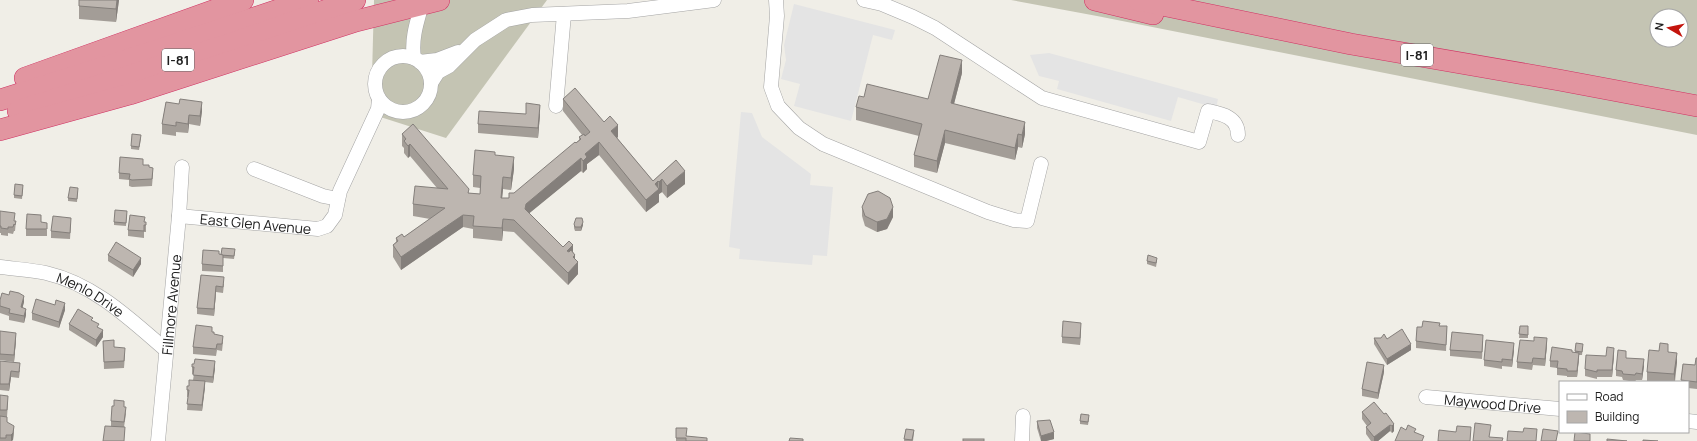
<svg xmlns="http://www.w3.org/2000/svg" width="1697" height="441" viewBox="0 0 1697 441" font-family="Manrope,sans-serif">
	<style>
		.construction { fill: #c4c4b3; fill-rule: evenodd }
		.parking { fill: #e4e4e4 }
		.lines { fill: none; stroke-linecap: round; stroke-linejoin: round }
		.minor-casing { stroke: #a4a4a4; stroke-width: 15 }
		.highway-casing { stroke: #d03263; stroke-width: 22 }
		.minor { stroke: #fff; stroke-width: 14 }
		.highway { stroke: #e295a0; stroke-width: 21 }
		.wall { fill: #a39d97 }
		.shaded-wall { fill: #847f7b }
		.building { fill: #bdb6b0; stroke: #847f7b }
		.labels { text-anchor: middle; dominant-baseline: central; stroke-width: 3.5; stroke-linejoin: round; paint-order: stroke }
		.shield { fill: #fff; stroke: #636363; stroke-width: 1 }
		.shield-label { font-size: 13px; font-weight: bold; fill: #202020 }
		.street-label { font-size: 14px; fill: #202020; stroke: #fff }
	</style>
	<rect width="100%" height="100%" fill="#f0eee7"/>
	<!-- construction -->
	<g class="construction">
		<polygon points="374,0 547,0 446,138 371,114"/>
		<path d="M1011 0H1697V135L1097 16ZM1657 16H1681V40H1657Z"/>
	</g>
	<!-- parking -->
	<g class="parking">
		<polygon points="794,4 895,30 892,40 873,35 851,121 794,106 800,84 781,79 786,60 784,45"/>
		<polygon points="1049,53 1218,99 1216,108 1178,97 1171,121 1057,89 1059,81 1039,76 1030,55"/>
		<polygon points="741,112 752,113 762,137 811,174 810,185 833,187 827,256 813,255 812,265 739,259 740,249 729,247"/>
	</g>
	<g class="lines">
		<defs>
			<g id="minor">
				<polyline points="776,0 777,16 771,87 778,106 799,128 823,144 988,212 1014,220 1027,221 1041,164"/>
				<path d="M864 0 882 4 913 17 935 28 1042 98 1199 142 1208 111C1222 114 1238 117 1238 135"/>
				<circle cx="403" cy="84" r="28"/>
				<path d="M414 58C411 39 417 22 422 4"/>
				<polyline points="420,62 437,60 458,52"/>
				<polyline points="431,83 438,72 449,66 475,40 506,20 532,15 628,11 714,0"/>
				<polyline points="556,106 564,14"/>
				<polyline points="254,169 323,196 338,199"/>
				<path id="s1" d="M179 216 318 229 327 226 335 215 340 191 378 109 379 99"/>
				<path id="s2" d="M0 267C15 269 31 270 46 273 94 284 130 319 166 350"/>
				<path id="s3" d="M1426 397 1560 409"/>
				<polyline points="1688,421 1697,422"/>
				<path id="s4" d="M158 441 179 216 182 167"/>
				<polyline points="1022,441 1023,416"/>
			</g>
			<g id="highway">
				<polyline points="1095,0 1153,14"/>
				<polyline points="1138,0 1351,44 1559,80 1697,106"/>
				<polyline points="25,78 243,0"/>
				<polyline points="0,100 158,50 308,0"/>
				<polyline points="18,111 236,42 355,0"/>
				<polyline points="0,130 130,94 356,21 439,0"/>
			</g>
		</defs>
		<!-- minor casing -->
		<use href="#minor" class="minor-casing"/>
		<!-- highway casing -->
		<use href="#highway" class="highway-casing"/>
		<!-- minor -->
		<use href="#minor" class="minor"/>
		<!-- highway -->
		<use href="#highway" class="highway"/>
	</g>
	<!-- wall -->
	<g class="wall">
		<polygon points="119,0 116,22 79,19 79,6"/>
		<polygon points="962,73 954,104 1025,134 1022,148 1018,147 1015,160 945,143 937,173 914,167 914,155 919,136 856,120 856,107 864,97 928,99"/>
		<polygon points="563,99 604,122 618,137 617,138 653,181 676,160 685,184 667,198 662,192 659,194 659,202 646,212 599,155 587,164 587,169 583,173 581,171 529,213 563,247 573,252 575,259 578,274 568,285 514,232 503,231 502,241 473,238 473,229 463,227 401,270 393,257 393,245 396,242 396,238 404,237 430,219 413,216 413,204 437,188 410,156 408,158 404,153 404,148 402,146 402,134 469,193 480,194 480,188 473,187 473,175 495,155 514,169 511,190 503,189 502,198 509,198 579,140 579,137 582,135 563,111"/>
		<polygon points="166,102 202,111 200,126 189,124 188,133 176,132 176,136 162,134 162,124"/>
		<polygon points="526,114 540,114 538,138 478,133 478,124"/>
		<polygon points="141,138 139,150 131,149 131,146"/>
		<polygon points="143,165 149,167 153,174 152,186 132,187 129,186 129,180 119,179 119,173"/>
		<polygon points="23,188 22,199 14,198 14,195"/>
		<polygon points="78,191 77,202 68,201 68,198"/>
		<polygon points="862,207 893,217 887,229 877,232 865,226 862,216"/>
		<polygon points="0,211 14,221 16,221 15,231 14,231 13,234 8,233 8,236 1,235 1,233 0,233"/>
		<polygon points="127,214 126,226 114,225 114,222"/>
		<polygon points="41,222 47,230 47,236 26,236 26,229"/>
		<polygon points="145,222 146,222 146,232 144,232 144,238 128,236 128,230"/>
		<polygon points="71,224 70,239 51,238 51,231"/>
		<polygon points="574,224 583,225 581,231 575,231 574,228"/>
		<polygon points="235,252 234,259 223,258 223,272 202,271 202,264 219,254"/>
		<polygon points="108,255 141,264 133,277 108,261"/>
		<polygon points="1147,261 1157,261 1156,267 1147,264"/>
		<polygon points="201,275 224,284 223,293 216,292 214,316 197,314 197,308"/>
		<polygon points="0,300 24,302 22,308 26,315 24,323 9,320 9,316 0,313"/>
		<polygon points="65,310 59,328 32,320 32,313"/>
		<polygon points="93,321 103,337 96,347 69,330 69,324"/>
		<polygon points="1440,326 1447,326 1446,351 1416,348 1416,341 1422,327"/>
		<polygon points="1520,326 1528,326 1528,338 1519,338"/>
		<polygon points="1081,329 1080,345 1062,343 1062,337"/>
		<polygon points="212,332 214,334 223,342 222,351 217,350 216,356 193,354 193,347"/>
		<polygon points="0,334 16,340 14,362 0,360"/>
		<polygon points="1374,338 1387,339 1411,350 1387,365 1374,344"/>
		<polygon points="103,341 114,347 125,355 124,368 104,369"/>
		<polygon points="1483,341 1482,359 1450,356 1450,350"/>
		<polygon points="1576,343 1583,347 1582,355 1579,355 1577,377 1567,377 1567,376 1557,375 1557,368 1550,367 1550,361 1572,352 1575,352"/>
		<polygon points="1547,344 1545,366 1533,365 1532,370 1517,368 1517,362"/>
		<polygon points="1514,350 1512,367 1502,366 1502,369 1484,366 1484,360"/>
		<polygon points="1668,352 1677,362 1675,382 1647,382 1647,372"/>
		<polygon points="1614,355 1612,377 1597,377 1597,379 1585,376 1585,369 1606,356"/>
		<polygon points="1626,358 1644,366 1642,380 1636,380 1635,382 1623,380 1622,377 1616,376 1616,370"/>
		<polygon points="1697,358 1697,389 1688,388 1688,382 1681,382 1683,364 1695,365"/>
		<polygon points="0,361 20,370 19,378 11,377 9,391 0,390"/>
		<polygon points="192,364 215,368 213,383 205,382 202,411 187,410 188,397 187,397 187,386 189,386 193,380 194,374 192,374"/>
		<polygon points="1384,372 1378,399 1362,396 1362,389"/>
		<polygon points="0,395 8,403 7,417 5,417 7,423 14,433 13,440 12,441 0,441"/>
		<polygon points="124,407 126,414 124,427 125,434 111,426 111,421"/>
		<polygon points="1362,412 1384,414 1386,413 1394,431 1392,433 1390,431 1378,441 1371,441 1366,434 1366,427 1367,426 1362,419"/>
		<polygon points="1089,418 1088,425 1080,424 1080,421"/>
		<polygon points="1037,421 1054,439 1046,441 1041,441 1037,428"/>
		<polygon points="676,428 687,436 707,441 676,441"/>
		<polygon points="906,429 914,433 913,441 904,441"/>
	</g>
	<!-- shaded-wall -->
	<g class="shaded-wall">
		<polygon points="117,0 119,0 116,22 116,9"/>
		<polygon points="962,60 962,73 951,115 951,103"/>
		<polygon points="202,102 202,111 200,126 200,116"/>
		<polygon points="540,105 540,114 538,138 538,128"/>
		<polygon points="189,115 189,124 188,133 188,124"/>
		<polygon points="1025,122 1025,134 1022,148 1022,135"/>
		<polygon points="618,125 618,137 611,143 611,131"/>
		<polygon points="945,130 945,143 937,173 937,161"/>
		<polygon points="1018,134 1018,147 1015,160 1015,148"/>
		<polygon points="599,142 599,155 587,164 587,169 583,173 583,161 585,154"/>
		<polygon points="410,144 410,156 408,158 408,146"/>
		<polygon points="514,157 514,169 511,190 511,178"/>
		<polygon points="581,158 581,171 526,216 525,209 526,204"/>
		<polygon points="685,171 685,184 667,198 667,186"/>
		<polygon points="503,177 503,189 501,210 501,198"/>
		<polygon points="662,179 662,192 659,194 659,202 646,212 646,200 655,184 658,181 658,190 659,189 659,182"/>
		<polygon points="893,207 893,217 887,229 877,232 877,222"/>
		<polygon points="463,215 463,227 401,270 401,257"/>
		<polygon points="503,219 503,231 502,241 502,228"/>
		<polygon points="583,222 583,225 581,231 581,227"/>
		<polygon points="573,245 573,257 567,251"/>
		<polygon points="575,255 575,265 578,262 578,274 568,285 568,273 573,257"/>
		<polygon points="141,258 141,264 133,277 133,270"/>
		<polygon points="216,286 216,292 214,316 214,309"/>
		<polygon points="24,296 24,302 21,314 21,307"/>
		<polygon points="65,303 65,310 59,328 59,322"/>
		<polygon points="26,309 26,315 24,323 24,316"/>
		<polygon points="1081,323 1081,329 1080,345 1080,338"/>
		<polygon points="103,330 103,337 96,347 96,340"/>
		<polygon points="16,333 16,340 14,362 14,355"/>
		<polygon points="1547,338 1547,344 1545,366 1545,359"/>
		<polygon points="1514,343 1514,350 1512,367 1512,360"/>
		<polygon points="1411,344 1411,350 1387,365 1387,359"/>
		<polygon points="1614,348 1614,355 1612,377 1612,370"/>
		<polygon points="1579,353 1579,359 1577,377 1577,371"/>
		<polygon points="1677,353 1677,362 1674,382 1674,374"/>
		<polygon points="1644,359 1644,366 1642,380 1642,374"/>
		<polygon points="215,361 215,368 213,383 213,377"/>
		<polygon points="1384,365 1384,372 1378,399 1378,393"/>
		<polygon points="11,371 11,377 9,391 9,384"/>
		<polygon points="205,381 205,388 202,411 202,405"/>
		<polygon points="1394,424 1394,431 1392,433 1392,426"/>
		<polygon points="1390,425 1390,431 1378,441 1374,441 1374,437"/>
		<polygon points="14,426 13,440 11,441 11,435"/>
		<polygon points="1054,432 1054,439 1046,441 1041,441 1041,436"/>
	</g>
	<!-- building -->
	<g class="building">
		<polygon points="79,0 117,0 116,9 79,6"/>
		<polygon points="940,55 962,60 951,103 1025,122 1022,135 1018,134 1015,148 945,130 937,161 914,155 922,124 856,107 859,96 864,97 867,84 928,99"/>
		<polygon points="575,88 604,122 610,116 618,125 611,131 653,181 676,160 685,171 667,186 662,179 659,182 658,181 655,184 659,189 646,200 599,142 585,154 587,157 583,161 581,158 526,204 525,209 563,247 569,241 573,245 567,251 569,252 571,250 575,255 573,257 578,262 568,273 514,220 503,219 502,228 473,226 474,216 463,215 401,257 393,245 398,241 396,238 402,234 404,237 445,208 413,204 415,186 448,189 410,144 408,146 404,141 406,139 402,134 413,124 469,189 468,193 480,194 481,176 473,175 475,150 495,152 495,155 514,157 511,178 503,177 501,198 509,198 509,193 514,193 575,142 576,143 581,139 579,137 584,134 585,136 590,132 563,99"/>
		<polygon points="180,99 202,102 200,116 189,115 188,124 176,122 176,126 162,124 166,102 179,104"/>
		<polygon points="526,103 540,105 538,128 478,124 479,111 526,114"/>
		<polygon points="132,134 141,135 139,147 131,146"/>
		<polygon points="120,157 143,159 143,165 149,165 149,167 153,168 152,179 132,180 129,179 130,174 119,173"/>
		<polygon points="15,184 23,185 22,196 14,195"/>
		<polygon points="70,187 78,188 77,199 68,198"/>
		<polygon points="878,191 890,198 893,207 887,219 877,222 865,216 862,207 868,194"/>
		<polygon points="115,210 127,211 126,223 114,222"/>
		<polygon points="0,211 15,213 14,221 16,221 15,225 14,224 13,227 8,227 8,229 1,228 1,226 0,226"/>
		<polygon points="27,214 41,215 41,222 47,223 47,229 26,229"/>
		<polygon points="130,215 145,217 144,222 146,222 146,225 144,225 144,231 128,230"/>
		<polygon points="53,216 71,218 70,233 51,231"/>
		<polygon points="576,218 582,218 583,222 581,227 575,227 574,224"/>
		<polygon points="116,242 141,258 133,270 108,255"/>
		<polygon points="222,248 235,249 234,256 221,255"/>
		<polygon points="203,250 219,251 219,254 223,255 223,266 202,264"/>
		<polygon points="1148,255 1157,258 1156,263 1147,261"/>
		<polygon points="201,275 224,277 223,287 216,286 214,309 197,308"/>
		<polygon points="10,291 19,293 24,296 21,307 26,309 24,316 9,313 10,309 0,306 0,300 2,293 9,295"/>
		<polygon points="36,299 55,305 56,300 65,303 59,322 32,313"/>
		<polygon points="78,309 93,318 91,320 99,324 97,327 103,330 96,340 69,324"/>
		<polygon points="1063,321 1081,323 1080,338 1062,337"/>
		<polygon points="1423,321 1440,323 1439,326 1447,326 1446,345 1416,341 1417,327 1422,327"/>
		<polygon points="196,325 212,327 212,332 214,332 214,334 223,336 222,344 217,344 216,349 193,347"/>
		<polygon points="1520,326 1528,326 1528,335 1519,334"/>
		<polygon points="1402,329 1411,344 1387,359 1374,338 1381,338 1384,334 1387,339"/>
		<polygon points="0,331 16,333 14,355 0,354"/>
		<polygon points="1452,332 1483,335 1482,352 1450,350"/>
		<polygon points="1534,337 1547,338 1545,359 1533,358 1532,363 1517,362 1520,340 1534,341"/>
		<polygon points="114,340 114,347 125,348 124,361 104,362 103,341"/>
		<polygon points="1486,340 1514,343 1512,360 1502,359 1502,362 1484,360"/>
		<polygon points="1576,343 1583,344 1582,352 1575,351"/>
		<polygon points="1660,343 1668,344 1668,352 1677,353 1674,374 1647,372 1649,350 1659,351"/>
		<polygon points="1552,347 1572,350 1572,352 1579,353 1577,371 1567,371 1567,369 1557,368 1558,361 1550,361"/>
		<polygon points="1607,347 1614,348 1612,370 1597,370 1597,372 1585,369 1586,355 1606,356"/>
		<polygon points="1618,350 1626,351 1626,358 1644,359 1642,374 1636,373 1635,375 1623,374 1622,371 1616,370"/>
		<polygon points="1696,358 1697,358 1697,382 1681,380 1683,364 1695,365"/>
		<polygon points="195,359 215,361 213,377 193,375 194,367 192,367 192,364 194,364"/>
		<polygon points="0,361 20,363 19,372 11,371 9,384 0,384"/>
		<polygon points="1367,362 1384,365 1378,393 1362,389"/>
		<polygon points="189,380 205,381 202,405 187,404 189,390 187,390 187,386 189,386"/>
		<polygon points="0,395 8,396 7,410 0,410"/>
		<polygon points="114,400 124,401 124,407 126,407 124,422 111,421 112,406 114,406"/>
		<polygon points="1374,402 1384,414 1386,413 1394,424 1392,426 1390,425 1374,437 1366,427 1371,423 1362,412"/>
		<polygon points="1081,414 1089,415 1088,422 1080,421"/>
		<polygon points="0,416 7,417 7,422 14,426 13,433 11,435 6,435 6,438 0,438"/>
		<polygon points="1050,420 1054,432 1041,436 1037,421"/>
		<polygon points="1475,423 1491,425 1489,437 1503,438 1502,441 1473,441"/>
		<polygon points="1408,425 1416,429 1414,432 1424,436 1422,441 1395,441 1401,427 1406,430"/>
		<polygon points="105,426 125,427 124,441 103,441"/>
		<polygon points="1457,426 1471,427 1470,441 1438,441 1439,430 1456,432"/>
		<polygon points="676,428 687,428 686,436 707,438 707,441 686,441 686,438 676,438"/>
		<polygon points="1524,428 1537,429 1536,441 1507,441 1508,431 1523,432"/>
		<polygon points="906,429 914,430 912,440 904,439"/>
		<polygon points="1543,429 1558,431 1556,441 1541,441"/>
		<polygon points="1575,432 1590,434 1590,441 1574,441"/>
		<polygon points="790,438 803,439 803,441 789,441"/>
		<rect x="963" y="439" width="21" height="2"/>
		<polygon points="1607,439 1627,441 1607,441"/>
		<polygon points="1643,440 1658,441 1643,441"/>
	</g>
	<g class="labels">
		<!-- shield labels -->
		<g class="shield">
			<rect x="1401" y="44" width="32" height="22" rx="3"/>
			<rect x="162" y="49" width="32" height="22" rx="3"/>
		</g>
		<g class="shield-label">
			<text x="1417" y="55">I-81</text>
			<text x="178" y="60">I-81</text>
		</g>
		<!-- street labels -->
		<g class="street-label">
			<text stroke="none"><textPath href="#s1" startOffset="77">East Glen Avenue</textPath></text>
			<text stroke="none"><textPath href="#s2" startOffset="96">Menlo Drive</textPath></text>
			<text stroke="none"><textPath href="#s4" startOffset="137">Fillmore Avenue</textPath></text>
			<text stroke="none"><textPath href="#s3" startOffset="67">Maywood Drive</textPath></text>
		</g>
	</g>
	<!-- legend -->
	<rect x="1559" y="381" width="130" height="52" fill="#ffffff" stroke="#a6a6a6"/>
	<rect x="1567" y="394" width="20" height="6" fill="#ffffff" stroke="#a6a6a6"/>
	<text x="1595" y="401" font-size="12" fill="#202020">Road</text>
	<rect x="1567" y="411" width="20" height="12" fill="#bdb6b0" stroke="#a6a6a6"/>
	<text x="1595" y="421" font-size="12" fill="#202020">Building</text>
	<!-- north arrow -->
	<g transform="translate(1669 28) rotate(279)"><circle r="19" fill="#ffffff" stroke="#a6a6a6"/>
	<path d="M0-3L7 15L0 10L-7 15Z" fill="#c4140d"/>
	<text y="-6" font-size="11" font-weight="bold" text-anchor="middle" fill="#202020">N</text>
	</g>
</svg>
